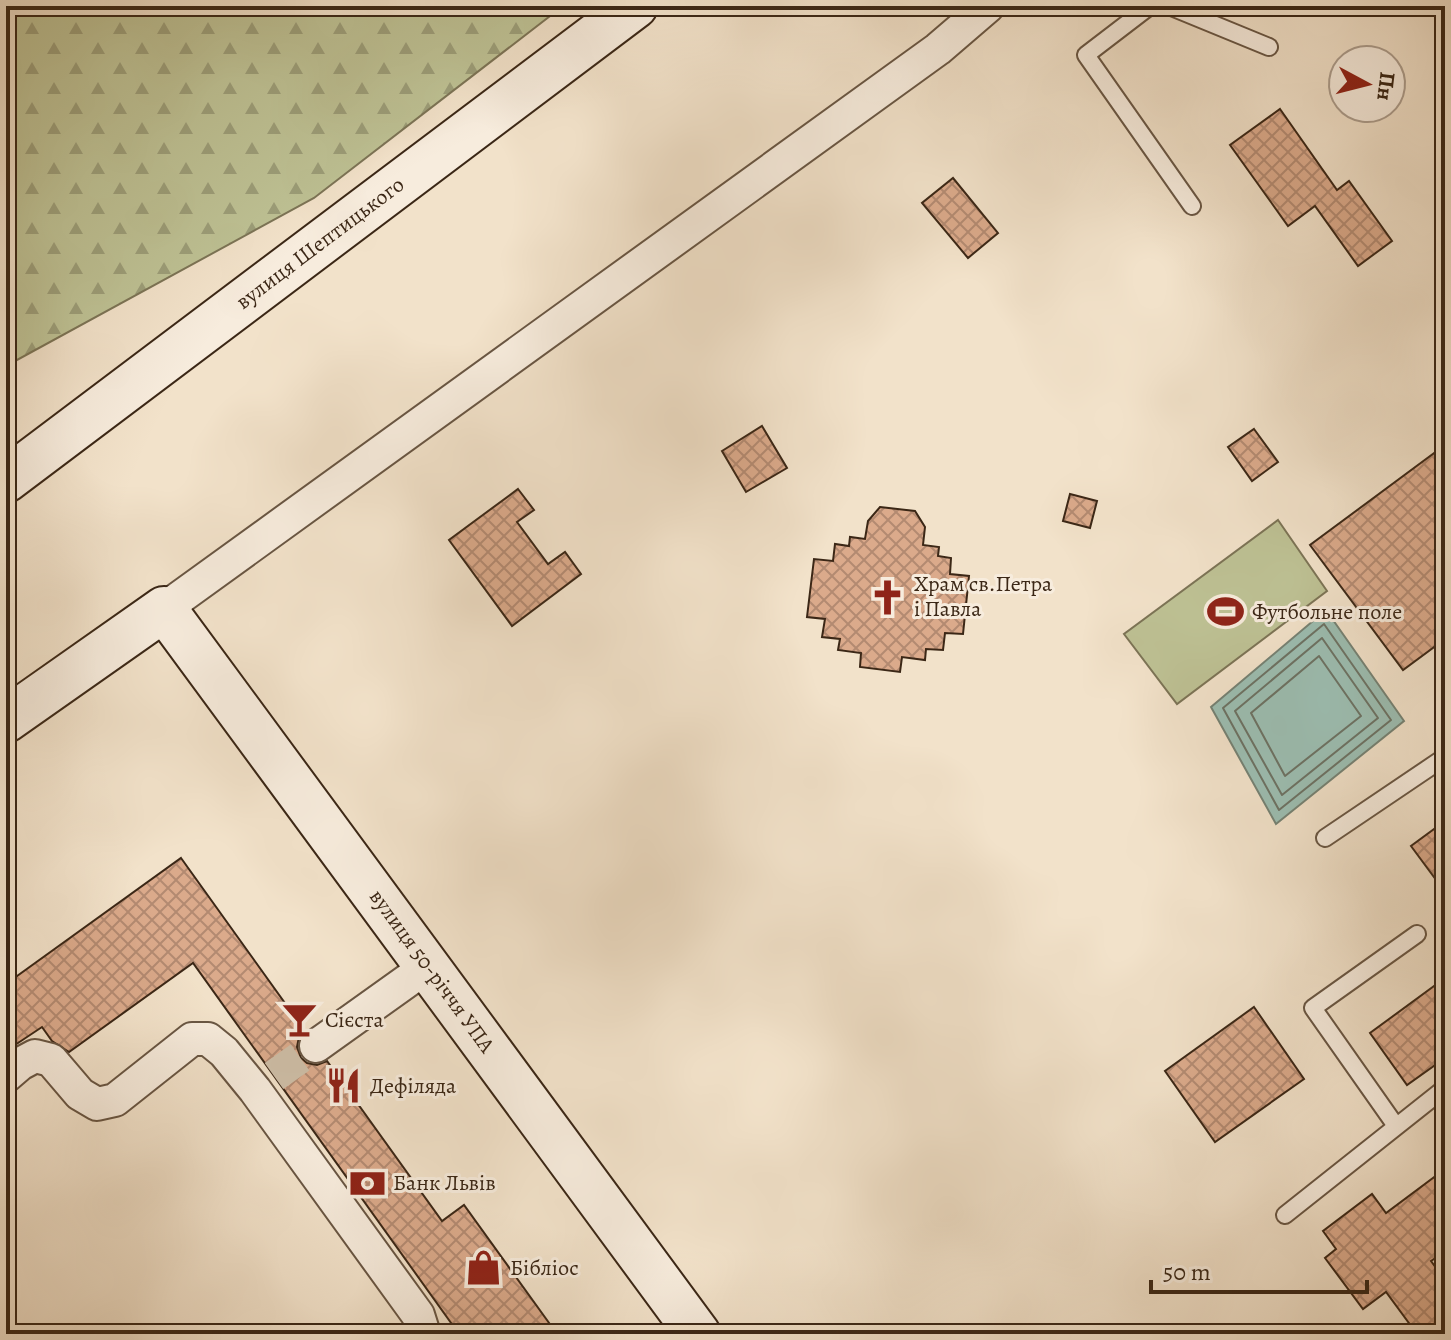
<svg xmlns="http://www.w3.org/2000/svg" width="1451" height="1340" viewBox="0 0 1451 1340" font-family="Alegreya,serif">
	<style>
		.forest { fill: url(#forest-firs); stroke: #7c7456; stroke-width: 2 }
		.pitch { fill: #bec295; stroke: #7c7456; stroke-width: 2 }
		.water { fill: #9cbeb2; stroke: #758274; stroke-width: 2 }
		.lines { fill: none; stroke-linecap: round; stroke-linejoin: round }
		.shore { stroke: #6c7264; stroke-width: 2 }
		.building { fill: url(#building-cross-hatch); stroke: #3b2716; stroke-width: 2 }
		.street-tunnel { stroke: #cdbda6; stroke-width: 32; stroke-dasharray: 32 16; stroke-linecap: butt }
		.lane-casing { stroke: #695643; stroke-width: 20 }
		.street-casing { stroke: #695643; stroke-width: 36 }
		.secondary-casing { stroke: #3b2716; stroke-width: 48 }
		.lane { stroke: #f7ecdd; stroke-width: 16 }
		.street { stroke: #f7ecdd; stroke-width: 32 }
		.secondary { stroke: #f7ecdd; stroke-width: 44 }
		.labels { text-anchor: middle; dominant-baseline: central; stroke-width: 6; stroke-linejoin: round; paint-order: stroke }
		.street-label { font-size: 22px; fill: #3b2716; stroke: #f7ecdd }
		.poi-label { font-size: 22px; fill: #3b2716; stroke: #f7ecdd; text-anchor: start }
	</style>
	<defs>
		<pattern id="forest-firs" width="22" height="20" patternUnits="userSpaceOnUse" patternTransform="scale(2)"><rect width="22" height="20" fill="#bec295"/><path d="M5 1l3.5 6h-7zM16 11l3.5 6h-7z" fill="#9c9e79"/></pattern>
		<pattern id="building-cross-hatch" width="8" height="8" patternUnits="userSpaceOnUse" patternTransform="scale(2)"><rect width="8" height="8" fill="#dbaa8b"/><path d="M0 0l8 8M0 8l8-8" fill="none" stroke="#b38a71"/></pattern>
	</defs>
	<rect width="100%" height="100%" fill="#f2e2ca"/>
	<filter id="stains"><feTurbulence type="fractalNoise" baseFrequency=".0025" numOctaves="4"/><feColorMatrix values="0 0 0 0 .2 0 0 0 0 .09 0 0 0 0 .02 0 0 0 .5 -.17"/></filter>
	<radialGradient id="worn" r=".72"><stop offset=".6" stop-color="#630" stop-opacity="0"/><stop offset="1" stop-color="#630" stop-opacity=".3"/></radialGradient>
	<!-- forest -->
	<polygon class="forest" points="6,6 563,6 314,198 6,366"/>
	<!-- pitch -->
	<polygon class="pitch" points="1278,520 1327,591 1177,704 1124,634"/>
	<!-- water -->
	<polygon class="water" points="1326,610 1404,721 1276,824 1211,707"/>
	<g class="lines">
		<!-- shore -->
		<g class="shore">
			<polygon points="1324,624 1391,720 1279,810 1223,708"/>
			<polygon points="1322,638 1378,718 1282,795 1235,711"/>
			<polygon points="1319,656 1361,716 1285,776 1251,713"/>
		</g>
	</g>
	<!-- building -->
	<g class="building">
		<polygon points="1280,109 1337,190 1349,181 1392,241 1358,266 1315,206 1288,226 1230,145"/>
		<polygon points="953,178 998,233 968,258 922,203"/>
		<polygon points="762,426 787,468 746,492 722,451"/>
		<polygon points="1254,429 1278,462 1252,481 1228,447"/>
		<polygon points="1445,445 1445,639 1403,670 1310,545"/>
		<polygon points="518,489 534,510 517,522 548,564 565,552 581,574 512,626 449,540"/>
		<polygon points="1070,494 1097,501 1090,528 1063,521"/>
		<polygon points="880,507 915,511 925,527 923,545 939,547 938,556 951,558 950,574 969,576 963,634 945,633 943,650 926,649 925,660 902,657 900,672 860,667 861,653 838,650 840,639 822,637 825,619 807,617 814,559 833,561 835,544 849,546 850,537 865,539 868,521"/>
		<polygon points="1445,821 1445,892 1411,846"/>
		<polygon points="181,858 305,1031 299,1037 297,1047 301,1058 307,1063 317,1065 327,1061 442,1221 464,1205 557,1334 459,1334 193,963 69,1052 52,1041 42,1027 6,1051 6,984"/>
		<polygon points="1445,978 1445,1058 1407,1085 1370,1033"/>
		<polygon points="1254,1007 1304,1079 1215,1142 1165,1071"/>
		<polygon points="1445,1169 1445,1252 1431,1261 1445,1280 1445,1334 1417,1334 1386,1292 1363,1309 1325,1258 1336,1249 1323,1231 1372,1194 1386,1213"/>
	</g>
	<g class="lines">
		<!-- street-tunnel -->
		<polyline class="street-tunnel" points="274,1076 316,1046"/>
		<defs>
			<g id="lane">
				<polyline points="1150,6 1086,55 1192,206"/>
				<polyline points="1169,6 1269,47"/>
				<polyline points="1325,838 1445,757"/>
				<polyline points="1396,1126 1313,1008 1417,934"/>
				<polyline points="1285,1215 1445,1088"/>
			</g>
			<g id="street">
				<polyline points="164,609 938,49 988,6"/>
				<polyline points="316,1046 428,966"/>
				<polyline points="6,1076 20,1064 35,1056 51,1060 80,1094 97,1104 115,1100 192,1039 208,1039 224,1052 255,1090 418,1315 424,1334"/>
			</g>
			<g id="secondary">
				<polyline points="6,480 635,6"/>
				<polyline points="6,720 164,609 698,1334"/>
			</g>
		</defs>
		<!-- lane casing -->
		<use href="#lane" class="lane-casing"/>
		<!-- street casing -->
		<use href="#street" class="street-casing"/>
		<!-- secondary casing -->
		<use href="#secondary" class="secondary-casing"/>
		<!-- lane -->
		<use href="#lane" class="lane"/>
		<!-- street -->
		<use href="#street" class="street"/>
		<!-- secondary -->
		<use href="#secondary" class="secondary"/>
	</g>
	<!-- icons -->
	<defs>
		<symbol id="church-bare" viewBox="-9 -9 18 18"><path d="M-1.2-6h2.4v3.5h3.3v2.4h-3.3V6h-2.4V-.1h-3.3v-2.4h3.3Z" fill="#8f2418" stroke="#f7ecdd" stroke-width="2.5" paint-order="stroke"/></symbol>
		<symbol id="stadium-bare" viewBox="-9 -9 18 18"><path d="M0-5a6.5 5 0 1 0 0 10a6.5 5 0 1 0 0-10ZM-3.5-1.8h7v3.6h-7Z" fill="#8f2418" stroke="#f7ecdd" stroke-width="2.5" paint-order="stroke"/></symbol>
		<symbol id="bar-bare" viewBox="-9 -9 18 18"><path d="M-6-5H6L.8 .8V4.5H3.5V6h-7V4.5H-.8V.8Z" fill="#8f2418" stroke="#f7ecdd" stroke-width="2.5" paint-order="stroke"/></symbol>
		<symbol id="restaurant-bare" viewBox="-9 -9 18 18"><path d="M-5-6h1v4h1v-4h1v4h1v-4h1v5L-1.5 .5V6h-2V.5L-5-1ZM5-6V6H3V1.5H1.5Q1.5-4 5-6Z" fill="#8f2418" stroke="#f7ecdd" stroke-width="2.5" paint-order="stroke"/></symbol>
		<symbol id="bank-bare" viewBox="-9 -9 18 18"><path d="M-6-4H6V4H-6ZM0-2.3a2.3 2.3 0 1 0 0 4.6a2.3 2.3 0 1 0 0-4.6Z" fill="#8f2418" stroke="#f7ecdd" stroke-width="2.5" paint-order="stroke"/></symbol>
		<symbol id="shop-bare" viewBox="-9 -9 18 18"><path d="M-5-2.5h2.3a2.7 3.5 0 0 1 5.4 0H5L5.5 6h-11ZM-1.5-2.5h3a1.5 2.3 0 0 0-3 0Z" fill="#8f2418" stroke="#f7ecdd" stroke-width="2.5" paint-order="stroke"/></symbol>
	</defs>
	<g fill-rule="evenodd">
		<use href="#church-bare" x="862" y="572" width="51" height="51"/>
		<use href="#stadium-bare" x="1200" y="586" width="51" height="51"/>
		<use href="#bar-bare" x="274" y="994" width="51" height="51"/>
		<use href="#restaurant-bare" x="318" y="1060" width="51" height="51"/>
		<use href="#bank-bare" x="342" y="1158" width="51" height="51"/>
		<use href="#shop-bare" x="458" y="1242" width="51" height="51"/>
	</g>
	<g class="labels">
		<!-- street labels -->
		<g class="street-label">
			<text transform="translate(320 243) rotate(-37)">вулиця Шептицького</text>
			<text transform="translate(432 971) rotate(54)">вулиця 50-річчя УПА</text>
		</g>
		<!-- poi labels -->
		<g class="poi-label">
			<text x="914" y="584">Храм св.Петра<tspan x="914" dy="25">і Павла</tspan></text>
			<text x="1252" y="612">Футбольне поле</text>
			<text x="325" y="1020">Сієста</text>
			<text x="370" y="1086">Дефіляда</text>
			<text x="393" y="1183">Банк Львів</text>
			<text x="510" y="1268">Бібліос</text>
		</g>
	</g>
	<!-- margin -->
	<rect width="1451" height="1340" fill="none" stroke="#f2e2ca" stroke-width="32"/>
	<rect x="8" y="8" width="1435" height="1324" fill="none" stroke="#3b2716" stroke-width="4"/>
	<rect x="16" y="16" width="1419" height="1308" fill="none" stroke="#3b2716" stroke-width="2"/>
	<!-- north arrow -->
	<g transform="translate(1367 84) rotate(97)"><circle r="38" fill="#f7ecdd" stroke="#ac9d8d" stroke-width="2"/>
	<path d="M0-6L14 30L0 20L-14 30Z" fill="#8f2418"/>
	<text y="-12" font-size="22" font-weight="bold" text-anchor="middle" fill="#3b2716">Пн</text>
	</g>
	<!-- scale -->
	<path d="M1151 1280v12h216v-12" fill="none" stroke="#3b2716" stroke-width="4"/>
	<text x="1163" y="1280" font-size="24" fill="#3b2716" stroke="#f7ecdd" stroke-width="6" paint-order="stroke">50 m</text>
	<rect width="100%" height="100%" filter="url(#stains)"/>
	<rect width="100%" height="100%" fill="url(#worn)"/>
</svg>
